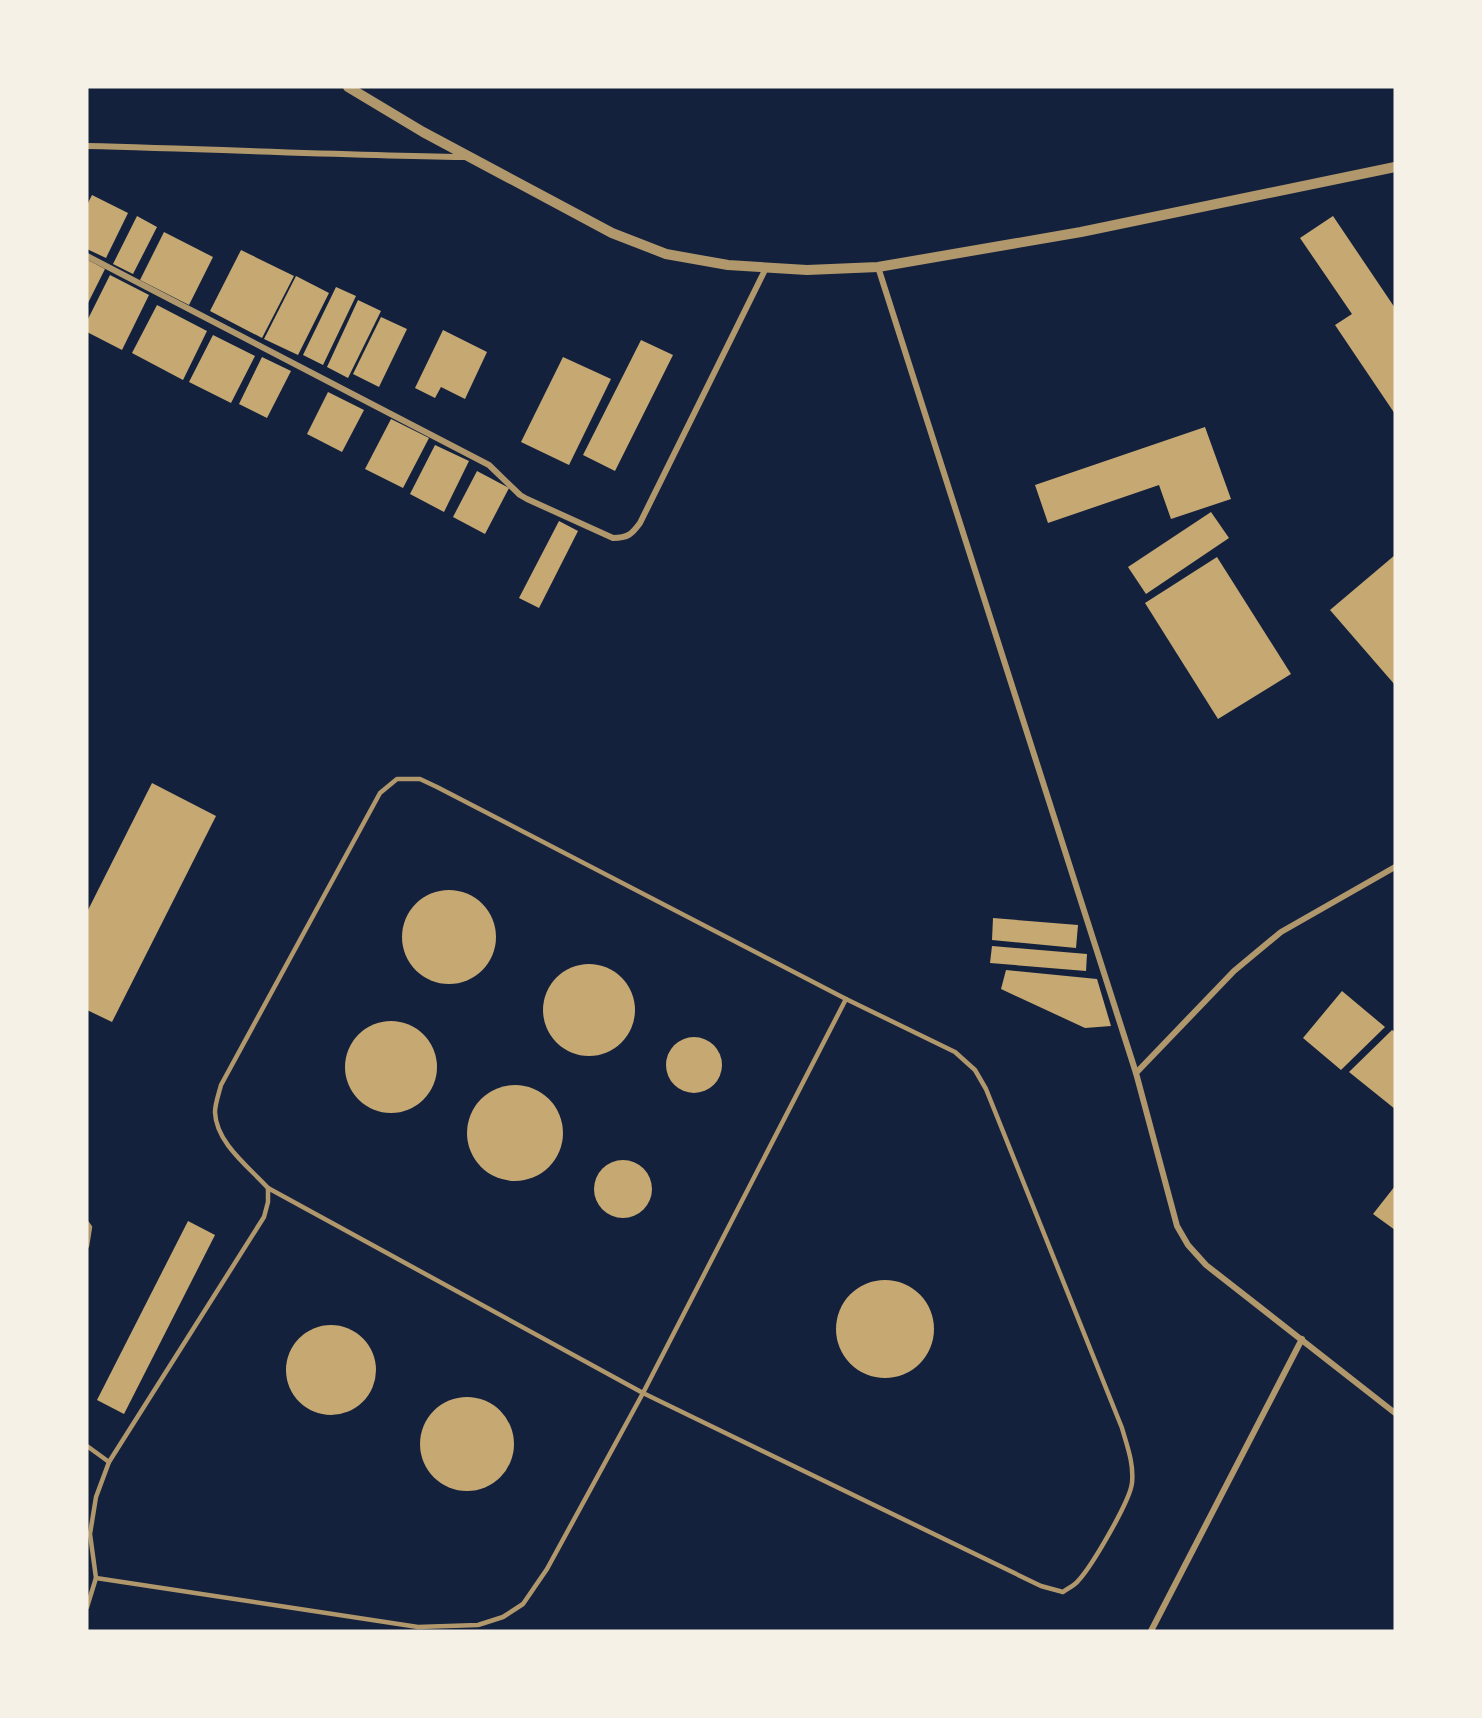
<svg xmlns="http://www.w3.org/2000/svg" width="1482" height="1718" viewBox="0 0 1482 1718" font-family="Quicksand,sans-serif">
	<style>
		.building { fill: #c6a872 }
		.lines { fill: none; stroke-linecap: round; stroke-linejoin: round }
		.service { stroke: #b1986c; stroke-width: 4.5 }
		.minor { stroke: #b1986c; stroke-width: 6 }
		.tertiary { stroke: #b1986c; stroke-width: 10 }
	</style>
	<rect width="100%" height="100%" fill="#14213d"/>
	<!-- building -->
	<g class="building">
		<polygon points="92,195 128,213 106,258 87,249 87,205"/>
		<polygon points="137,216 157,227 133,274 113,264"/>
		<polygon points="1333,216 1395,308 1395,414 1335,325 1352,314 1300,238"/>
		<polygon points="164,232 213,257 189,305 140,280"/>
		<polygon points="241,250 294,276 262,338 210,311"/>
		<polygon points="88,260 105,269 87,305 87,262"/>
		<polygon points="110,275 149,295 122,350 87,332 87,321"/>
		<polygon points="296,276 329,293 298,355 264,339"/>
		<polygon points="336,287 356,296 323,365 303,355"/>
		<polygon points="358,300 381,311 348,378 327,367"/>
		<polygon points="157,305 207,331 183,380 132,353"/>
		<polygon points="381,317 407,329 379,387 353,374"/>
		<polygon points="443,330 487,352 465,399 441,387 435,398 415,388"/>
		<polygon points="213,335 255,356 231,403 189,382"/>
		<polygon points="641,340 673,355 615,471 583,455"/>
		<polygon points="262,357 291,371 267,418 239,404"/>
		<polygon points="563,357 611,379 569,465 521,442"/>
		<polygon points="328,392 364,410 342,452 307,434"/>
		<polygon points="391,419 429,438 403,488 365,469"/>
		<polygon points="1205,427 1231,499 1171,519 1159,485 1048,523 1035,485"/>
		<polygon points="435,445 469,461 444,512 410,494"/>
		<polygon points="477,471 509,488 485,534 453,517"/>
		<polygon points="1211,512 1229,538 1146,594 1128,567"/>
		<polygon points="559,521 578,531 539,608 519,598"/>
		<polygon points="1395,555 1395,685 1330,610"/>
		<polygon points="1217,557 1291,674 1218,719 1145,603"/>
		<polygon points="152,783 216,816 112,1022 87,1010 87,912"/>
		<circle cx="449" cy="937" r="47"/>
		<polygon points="993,918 1078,925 1076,948 992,940"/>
		<polygon points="992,946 1087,954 1086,971 990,963"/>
		<circle cx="589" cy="1010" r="46"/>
		<polygon points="1006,970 1097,979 1111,1026 1085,1028 1001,989"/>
		<polygon points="1342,991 1385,1027 1341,1070 1303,1038"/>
		<circle cx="391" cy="1067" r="46"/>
		<polygon points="1392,1030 1395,1032 1395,1109 1349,1072"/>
		<circle cx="694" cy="1065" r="28"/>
		<circle cx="515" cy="1133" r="48"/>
		<circle cx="623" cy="1189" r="29"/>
		<polygon points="1395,1186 1395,1230 1373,1214"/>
		<polygon points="188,1221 215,1235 124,1414 97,1400"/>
		<circle cx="885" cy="1329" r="49"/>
		<circle cx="331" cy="1370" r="45"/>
		<circle cx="467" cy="1444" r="47"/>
	</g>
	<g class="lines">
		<!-- service -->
		<g class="service">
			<path d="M397 779H420L437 787 846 999 955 1052 975 1070 986 1089 1122 1428C1127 1446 1134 1463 1132 1483 1130 1501 1092 1566 1078 1581 1074 1586 1068 1588 1063 1592L1041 1586 643 1393 268 1188C249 1167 216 1143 215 1112 215 1104 219 1093 221 1085L380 793Z"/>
			<polyline points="87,1223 90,1227 87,1246"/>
			<polyline points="87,1446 109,1462"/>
			<polyline points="96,1578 418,1627 478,1625 503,1617 523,1604 547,1569 643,1393 846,999"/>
			<polyline points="87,1607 96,1578 90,1534 96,1497 109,1462 264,1217 268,1202 268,1188"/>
		</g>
		<!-- minor -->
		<g class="minor">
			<path d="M87 146C213 149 338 155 464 157"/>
			<path d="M87 256 489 465 520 495 527 499 613 538C628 538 632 534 640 523L766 268"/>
			<polyline points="878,267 1136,1073 1177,1226 1188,1245 1206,1265 1395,1413"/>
			<polyline points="1136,1073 1234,971 1281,932 1395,867"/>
			<polyline points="1151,1631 1302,1339"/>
		</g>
		<!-- tertiary -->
		<polyline class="tertiary" points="348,87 423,132 612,233 666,254 728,265 807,270 878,267 1081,232 1395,167"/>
	</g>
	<!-- border -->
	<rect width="1482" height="1718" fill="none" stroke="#f6f1e7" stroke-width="177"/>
</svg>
